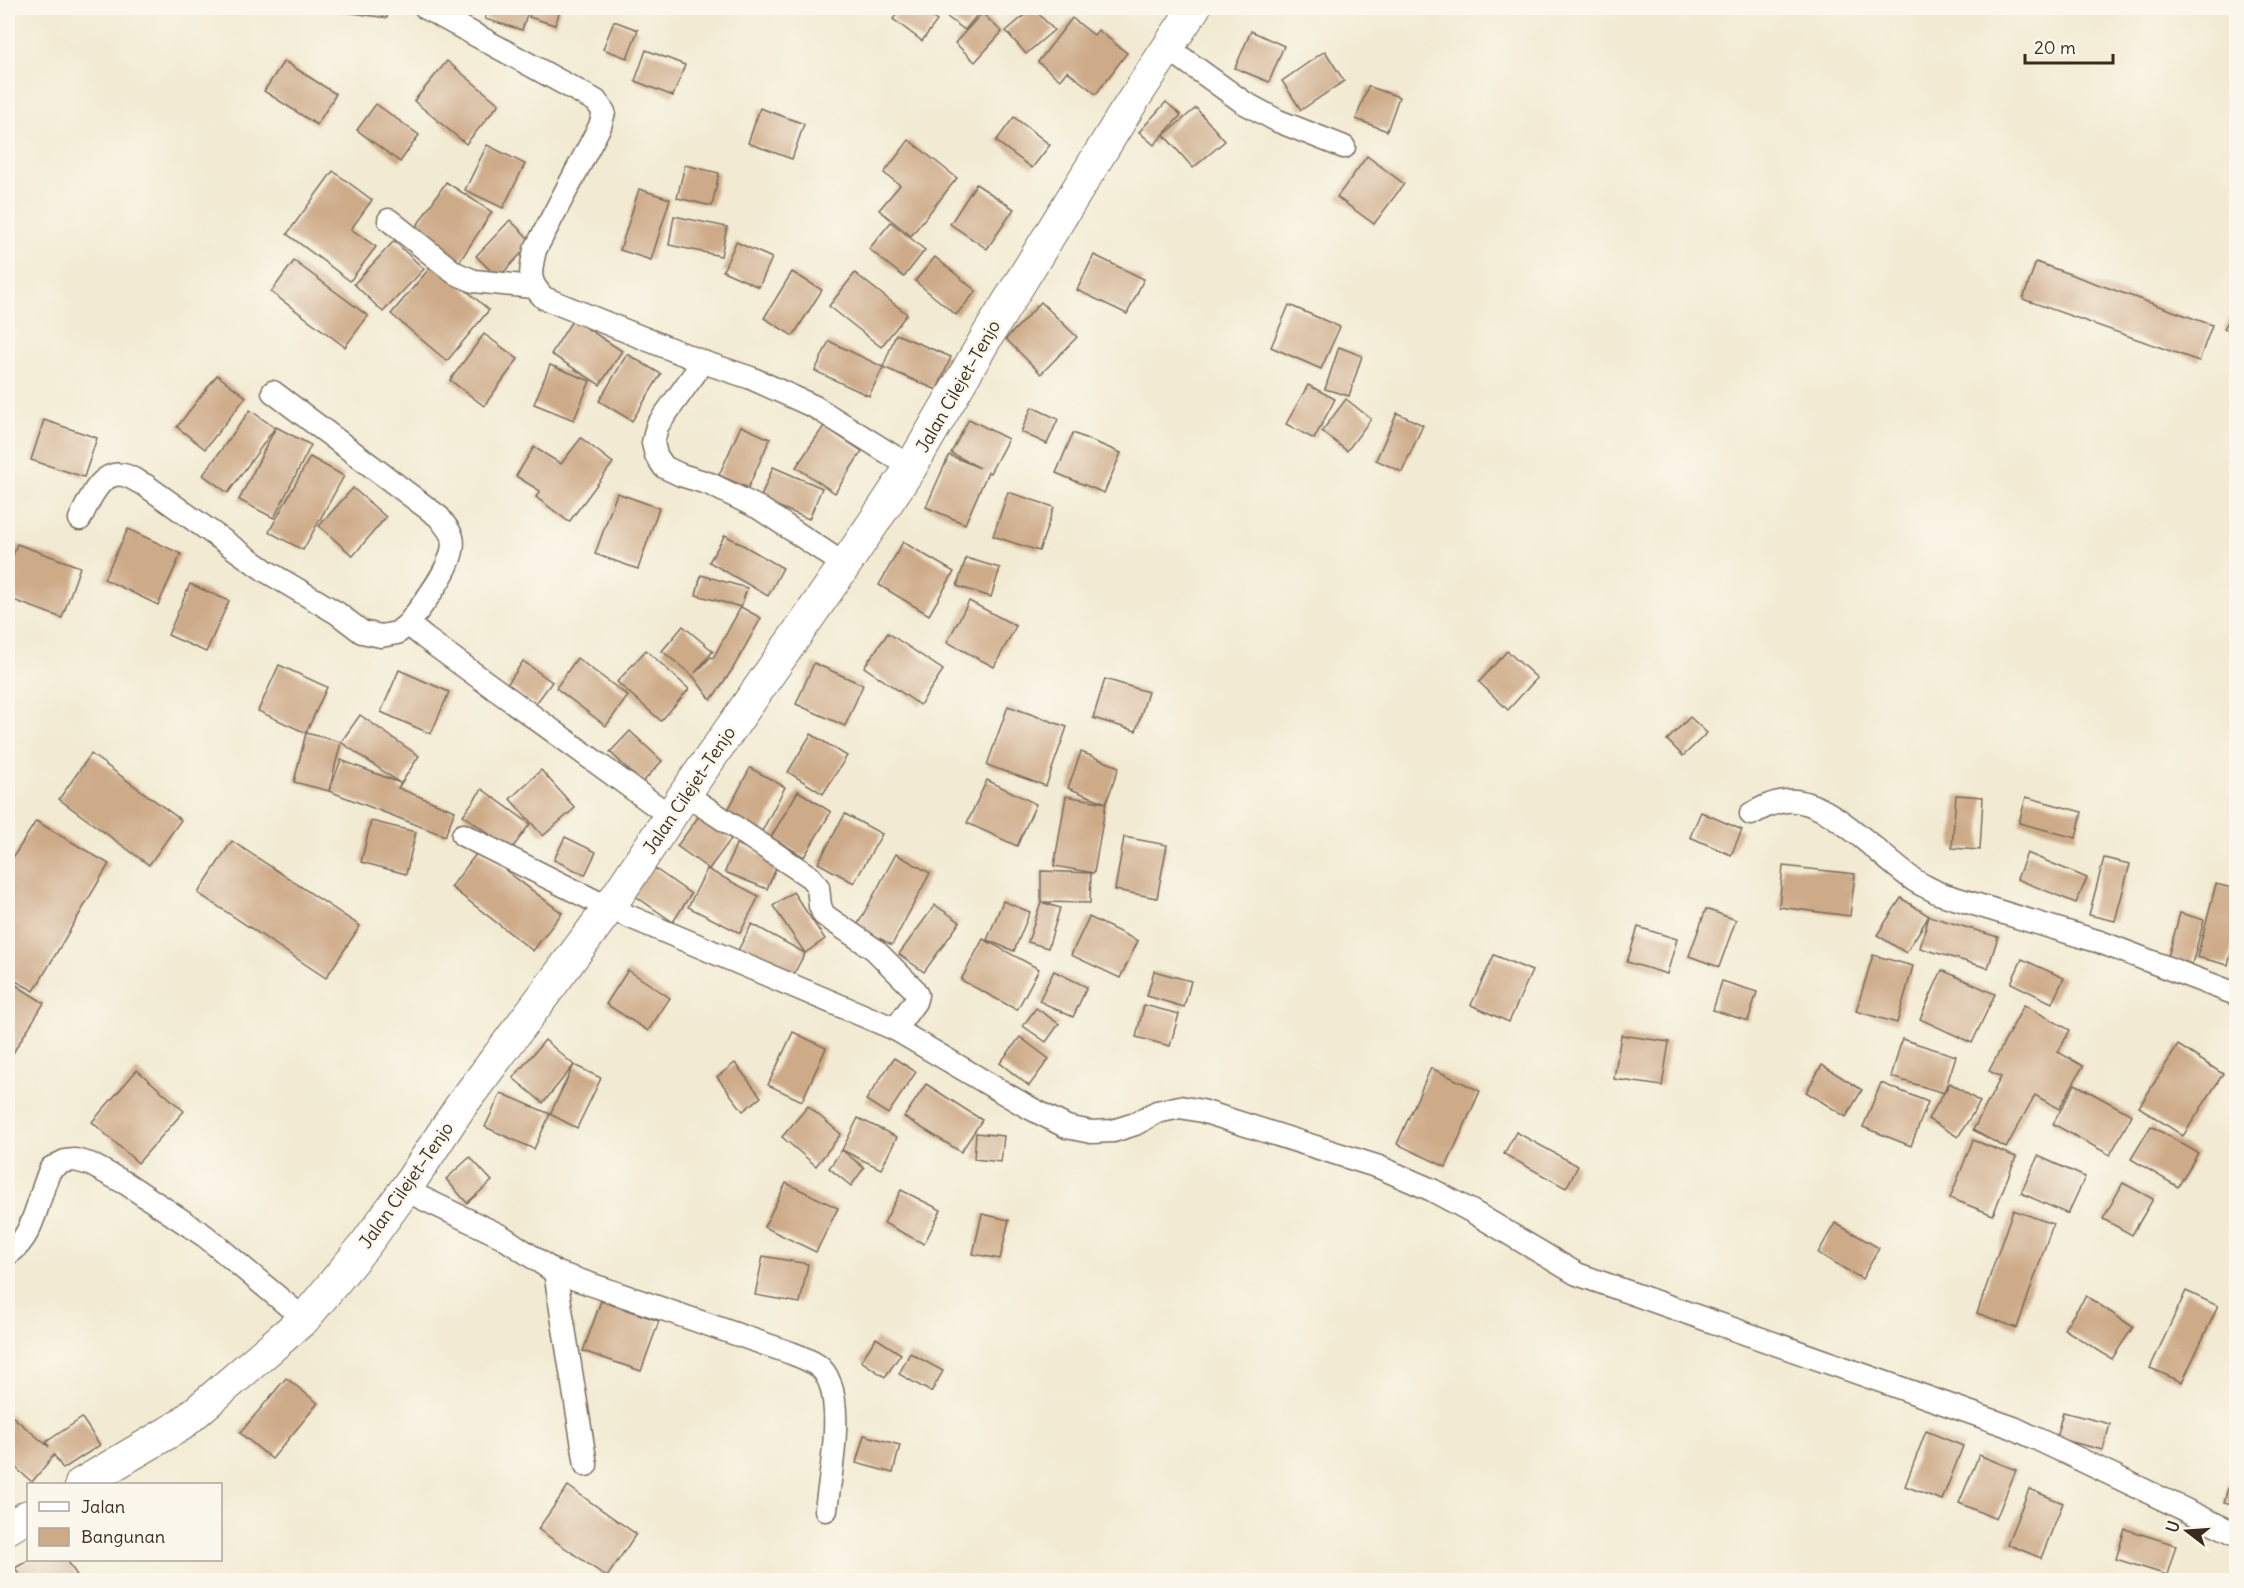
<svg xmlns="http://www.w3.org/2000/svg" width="2244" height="1588" viewBox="0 0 2244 1588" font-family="Delius,sans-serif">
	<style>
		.building { fill: #cdaa88 }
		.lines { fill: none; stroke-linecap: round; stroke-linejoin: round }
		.minor-casing { stroke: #7b6d5d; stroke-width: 25 }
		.secondary-casing { stroke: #7b6d5d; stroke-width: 34 }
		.minor { stroke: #fff; stroke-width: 22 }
		.secondary { stroke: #fff; stroke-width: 32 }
		.labels { text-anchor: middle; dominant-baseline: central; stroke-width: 5; stroke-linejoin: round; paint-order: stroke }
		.street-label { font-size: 18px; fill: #3b2a1e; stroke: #fbf7ec }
	</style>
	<rect width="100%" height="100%" fill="#fbf7ec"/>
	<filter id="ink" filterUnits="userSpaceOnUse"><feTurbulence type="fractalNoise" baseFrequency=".0167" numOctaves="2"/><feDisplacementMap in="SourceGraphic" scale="12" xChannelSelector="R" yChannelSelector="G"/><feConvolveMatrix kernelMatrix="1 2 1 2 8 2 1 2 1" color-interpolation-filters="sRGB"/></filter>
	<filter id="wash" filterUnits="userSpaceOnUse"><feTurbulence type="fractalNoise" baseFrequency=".008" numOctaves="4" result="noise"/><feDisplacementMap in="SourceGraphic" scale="24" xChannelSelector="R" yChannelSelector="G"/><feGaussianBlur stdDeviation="1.35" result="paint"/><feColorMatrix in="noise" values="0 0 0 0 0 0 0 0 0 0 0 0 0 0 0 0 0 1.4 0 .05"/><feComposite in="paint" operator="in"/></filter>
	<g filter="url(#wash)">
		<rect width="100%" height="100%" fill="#f2ead2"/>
		<g id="blocks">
			<!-- building -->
			<g class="building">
				<polygon points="332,8 389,8 387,18 331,10"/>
				<polygon points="488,8 529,8 522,30 485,19"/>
				<polygon points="532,8 561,8 555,25 529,17"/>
				<polygon points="902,8 919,8 937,21 922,41 893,19"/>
				<polygon points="935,8 983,8 965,30"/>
				<polygon points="1033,8 1054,30 1026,54 1006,31"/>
				<polygon points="982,13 1002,32 975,62 955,43"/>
				<polygon points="1072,18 1094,35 1098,30 1127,53 1096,94 1067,71 1060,80 1038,62"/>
				<polygon points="614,21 638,30 627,58 603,49"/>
				<polygon points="1251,31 1284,46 1269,82 1235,68"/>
				<polygon points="646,50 685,65 673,96 635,81"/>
				<polygon points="1325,51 1344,81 1301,110 1282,81"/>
				<polygon points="284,61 336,94 317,125 264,91"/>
				<polygon points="447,61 499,104 466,144 414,101"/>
				<polygon points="1368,86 1399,97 1387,131 1356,119"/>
				<polygon points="1166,102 1181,115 1154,145 1139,132"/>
				<polygon points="376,104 419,135 400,162 357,130"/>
				<polygon points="760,108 804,124 792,159 748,143"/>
				<polygon points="1196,108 1225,141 1193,168 1164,135"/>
				<polygon points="1014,117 1050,145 1032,168 996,141"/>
				<polygon points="909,140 957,178 911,236 879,210 900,185 884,173"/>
				<polygon points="487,145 525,164 503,208 465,190"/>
				<polygon points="1367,156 1404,184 1374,224 1337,197"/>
				<polygon points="685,165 719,173 712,206 677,198"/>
				<polygon points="333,171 372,200 351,229 376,247 350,281 287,234"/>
				<polygon points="446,182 492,212 458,264 412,233"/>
				<polygon points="976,184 1014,209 987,249 950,224"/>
				<polygon points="639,189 670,199 651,260 620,250"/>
				<polygon points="674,216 727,227 721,256 669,245"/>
				<polygon points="510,220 532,242 498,278 476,256"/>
				<polygon points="891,222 925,250 904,277 869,249"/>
				<polygon points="394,241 424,269 383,312 354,284"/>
				<polygon points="736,242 772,258 759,287 723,271"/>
				<polygon points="1094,255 1144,279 1127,314 1077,290"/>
				<polygon points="935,257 976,291 956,315 915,281"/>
				<polygon points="294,261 368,316 345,347 271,292"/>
				<polygon points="2036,262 2212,325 2199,361 2023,299"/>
				<polygon points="434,263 489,310 447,361 391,314"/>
				<polygon points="792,272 822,290 793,336 764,318"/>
				<polygon points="855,273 907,314 881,347 829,306"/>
				<polygon points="1041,302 1077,337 1041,374 1006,339"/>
				<polygon points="1289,305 1340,327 1321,369 1271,347"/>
				<polygon points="2236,305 2236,335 2224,329"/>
				<polygon points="573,319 622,351 600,385 551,354"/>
				<polygon points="484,334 518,359 484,406 450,380"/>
				<polygon points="896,334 951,357 937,390 883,367"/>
				<polygon points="829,341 883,367 869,396 815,371"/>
				<polygon points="1339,347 1362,356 1349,396 1325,389"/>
				<polygon points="627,354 661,374 632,421 599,401"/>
				<polygon points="550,365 590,381 574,420 534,404"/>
				<polygon points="217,375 246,397 205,449 177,427"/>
				<polygon points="1308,385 1335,399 1314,439 1286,424"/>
				<polygon points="1346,399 1371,419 1347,451 1322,431"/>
				<polygon points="1032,407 1058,419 1047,444 1021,432"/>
				<polygon points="250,410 275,428 228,493 203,475"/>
				<polygon points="1397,413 1423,425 1402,472 1376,460"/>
				<polygon points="969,419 1008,439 990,473 988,472 965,524 926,507 949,455 980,468 951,453"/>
				<polygon points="44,420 97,438 84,477 31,460"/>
				<polygon points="741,426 770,439 748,488 719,475"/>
				<polygon points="824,426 862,451 835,493 796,467"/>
				<polygon points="276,427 311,445 274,518 239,500"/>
				<polygon points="1073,433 1121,453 1104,493 1056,473"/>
				<polygon points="581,438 613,463 569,522 536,497 540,491 516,476 534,447 561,464"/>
				<polygon points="310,457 344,476 303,550 269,532"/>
				<polygon points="773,467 822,488 809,519 760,499"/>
				<polygon points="353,488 386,517 353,556 319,526"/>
				<polygon points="1008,492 1054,507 1039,551 993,536"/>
				<polygon points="617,493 659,508 638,569 595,554"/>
				<polygon points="128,529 181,554 158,605 104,579"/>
				<polygon points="725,535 783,568 768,596 709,562"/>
				<polygon points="903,542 954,572 929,615 879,585"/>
				<polygon points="17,544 80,567 62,618 8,598 8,570"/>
				<polygon points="966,558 1000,568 991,597 957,586"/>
				<polygon points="701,575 747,588 741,607 696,595"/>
				<polygon points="190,584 229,601 206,652 168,635"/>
				<polygon points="969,601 1016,626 994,667 947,642"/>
				<polygon points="741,607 761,618 732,670 711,700 693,676 662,651 683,626 713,651 695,673 711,657 713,658"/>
				<polygon points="888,633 943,670 920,705 864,667"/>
				<polygon points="646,650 689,689 661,721 617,682"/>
				<polygon points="1507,651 1537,678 1508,710 1479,682"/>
				<polygon points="577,658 628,696 606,726 556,688"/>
				<polygon points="523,661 552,682 535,705 507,685"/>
				<polygon points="814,663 863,685 845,726 796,704"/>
				<polygon points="279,665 327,687 306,733 258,711"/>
				<polygon points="399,670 449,692 431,734 381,712"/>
				<polygon points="1105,679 1148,692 1136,731 1093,718"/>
				<polygon points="1008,706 1067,727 1046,786 987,765"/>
				<polygon points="360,715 419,756 398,788 455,811 445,836 329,791 294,782 306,733 341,742 329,791 341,760 400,783 341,742"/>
				<polygon points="1690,717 1707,733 1683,756 1667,740"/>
				<polygon points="630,731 662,761 642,783 610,752"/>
				<polygon points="811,734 847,756 823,794 788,772"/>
				<polygon points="1081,752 1119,767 1106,803 1094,873 1054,866 1066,796 1106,803 1068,788"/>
				<polygon points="91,754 181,820 149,865 59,799"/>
				<polygon points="750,768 785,787 761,833 726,814"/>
				<polygon points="541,770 575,808 543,836 510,799"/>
				<polygon points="987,780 1036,804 1017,846 967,823"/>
				<polygon points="482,789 530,824 511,850 463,815"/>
				<polygon points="798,791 831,812 804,857 771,837"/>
				<polygon points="1956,795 1983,797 1980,850 1952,848"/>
				<polygon points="2026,797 2082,812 2076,838 2019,823"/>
				<polygon points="1701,812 1742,830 1731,855 1690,837"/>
				<polygon points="845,814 882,834 854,883 818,863"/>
				<polygon points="699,816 731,839 709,869 677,846"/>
				<polygon points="36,821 109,864 34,991 8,977 8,865"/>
				<polygon points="371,821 416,832 406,874 361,862"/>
				<polygon points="565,837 596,852 585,875 554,860"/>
				<polygon points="1124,837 1167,845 1157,898 1115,890"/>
				<polygon points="232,841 360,926 326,978 198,893"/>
				<polygon points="736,844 779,861 767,889 725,872"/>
				<polygon points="479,850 562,913 533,951 451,887"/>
				<polygon points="2027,853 2087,878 2076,903 2017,879"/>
				<polygon points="896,854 930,873 892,945 857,926"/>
				<polygon points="2104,858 2130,864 2115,921 2089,915"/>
				<polygon points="647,863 691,894 673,922 628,891"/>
				<polygon points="1783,866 1855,874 1850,916 1779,907"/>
				<polygon points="707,869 759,896 740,933 688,907"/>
				<polygon points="1041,871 1091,873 1090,903 1041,902 1060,908 1048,948 1028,942 1041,902"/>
				<polygon points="2216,884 2236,889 2236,933 2228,965 2197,957"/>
				<polygon points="793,892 825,939 805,953 773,906"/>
				<polygon points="1901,898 1929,916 1906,953 1877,935"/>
				<polygon points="1003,901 1030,912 1014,951 987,940"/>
				<polygon points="935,905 960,922 924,972 899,954"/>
				<polygon points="1706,909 1736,920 1719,967 1689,956"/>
				<polygon points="2180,913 2204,920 2192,964 2168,957"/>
				<polygon points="1929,916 1998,937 1988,968 1920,948"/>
				<polygon points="1089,917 1138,941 1120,978 1071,955"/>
				<polygon points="752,924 805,953 789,983 736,954"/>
				<polygon points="1638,927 1677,939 1667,974 1627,962"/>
				<polygon points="983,939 1039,969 1017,1010 961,980"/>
				<polygon points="1494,955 1532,971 1509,1022 1471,1005"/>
				<polygon points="1873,955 1913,966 1897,1023 1856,1011"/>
				<polygon points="2022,959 2064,978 2052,1003 2011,983"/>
				<polygon points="628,970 670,998 648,1031 606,1004"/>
				<polygon points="1942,970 1995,994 1972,1043 1920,1019"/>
				<polygon points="1054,971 1087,987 1073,1017 1039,1001"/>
				<polygon points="1154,971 1191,981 1184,1007 1147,996"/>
				<polygon points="8,980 44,1003 8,1061"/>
				<polygon points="1722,981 1757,992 1748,1021 1713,1010"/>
				<polygon points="1144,1005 1179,1014 1170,1046 1136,1037"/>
				<polygon points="2024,1005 2070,1030 2058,1052 2083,1066 2059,1109 2035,1095 2006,1148 1973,1130 2001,1077 1989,1071"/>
				<polygon points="1036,1008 1059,1024 1046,1042 1023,1026"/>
				<polygon points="793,1032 826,1048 802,1101 768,1085"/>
				<polygon points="1621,1035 1669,1042 1662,1086 1614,1079"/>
				<polygon points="1020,1037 1049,1059 1029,1086 1000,1063"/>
				<polygon points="1902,1039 1956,1056 1944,1093 1950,1083 1980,1102 1958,1137 1928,1119 1944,1093 1891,1077"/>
				<polygon points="545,1040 574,1065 543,1103 513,1078"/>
				<polygon points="2178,1045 2223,1074 2183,1136 2139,1107"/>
				<polygon points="894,1058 916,1072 888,1114 866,1100"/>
				<polygon points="735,1063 761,1097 743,1111 717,1077"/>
				<polygon points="574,1065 601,1078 577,1128 550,1114 534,1149 485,1127 501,1093 550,1114"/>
				<polygon points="1822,1065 1862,1090 1846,1117 1806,1092"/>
				<polygon points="1431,1068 1480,1091 1446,1167 1397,1144"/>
				<polygon points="137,1070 184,1111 138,1163 92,1122"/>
				<polygon points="1881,1083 1928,1102 1911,1146 1863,1127"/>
				<polygon points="926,1084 982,1120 961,1152 904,1117"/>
				<polygon points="2075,1084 2132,1115 2110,1155 2053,1124"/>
				<polygon points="808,1106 841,1134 816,1166 782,1137"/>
				<polygon points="858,1118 897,1137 881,1169 842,1150"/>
				<polygon points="2151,1126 2198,1153 2178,1187 2131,1159"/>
				<polygon points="1516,1132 1578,1166 1566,1188 1504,1154"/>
				<polygon points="976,1133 1004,1136 1001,1162 974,1159"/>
				<polygon points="1973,1140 2016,1157 1993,1215 1950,1198"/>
				<polygon points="842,1150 864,1168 851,1186 829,1168"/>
				<polygon points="2038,1156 2085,1177 2068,1214 2021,1193"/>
				<polygon points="470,1157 492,1181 467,1203 446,1179"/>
				<polygon points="786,1183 838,1208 816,1252 764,1227"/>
				<polygon points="2123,1183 2153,1199 2132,1235 2103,1219"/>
				<polygon points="901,1190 941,1210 924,1244 884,1223"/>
				<polygon points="2013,1210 2053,1224 2017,1328 1977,1313"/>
				<polygon points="982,1214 1009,1220 1000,1259 973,1254"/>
				<polygon points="1835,1223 1879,1248 1862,1279 1818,1253"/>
				<polygon points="763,1256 808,1264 800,1303 755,1295"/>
				<polygon points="2186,1291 2218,1306 2182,1382 2150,1368"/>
				<polygon points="2086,1296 2133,1327 2112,1359 2064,1329"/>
				<polygon points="601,1301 659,1321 641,1371 583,1351"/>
				<polygon points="876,1338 901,1354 885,1377 861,1361"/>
				<polygon points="910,1353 943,1371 931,1392 899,1374"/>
				<polygon points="286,1378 318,1403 272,1459 240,1433"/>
				<polygon points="2063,1412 2110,1424 2103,1450 2056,1438"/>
				<polygon points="8,1413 49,1447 46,1442 82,1418 100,1445 63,1469 54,1455 32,1482 8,1461"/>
				<polygon points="1926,1431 1963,1446 1942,1500 1905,1486"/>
				<polygon points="864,1435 900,1445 893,1473 856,1463"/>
				<polygon points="1979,1455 2016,1470 1996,1519 1959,1503"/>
				<polygon points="2233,1469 2236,1470 2236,1505 2224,1502"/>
				<polygon points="568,1486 636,1534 607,1577 538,1529"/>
				<polygon points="2029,1489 2063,1503 2041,1558 2007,1544"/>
				<polygon points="2125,1529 2176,1545 2167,1575 2116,1559"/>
				<polygon points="29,1560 67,1560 80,1580 23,1580 15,1568"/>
			</g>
		</g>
	</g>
	<g filter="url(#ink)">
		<use href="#blocks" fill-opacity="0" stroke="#7b6d5d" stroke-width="1.5"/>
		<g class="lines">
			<defs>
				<g id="minor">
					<path d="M426 8 596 101 604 112 600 126 535 250C530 272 527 281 544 298L703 362 751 378 815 407 911 467"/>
					<polyline points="1168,48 1243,102 1278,121 1344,147"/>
					<polyline points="389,220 455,273 474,281 533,287"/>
					<polyline points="703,362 657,426 653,443 656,455 664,467 681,475 710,484 759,508 845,565"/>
					<path d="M273 392 439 517C442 522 450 530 452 537 459 561 422 605 408 624L425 638 670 816"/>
					<path d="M80 519C88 503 100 470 123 475 130 476 138 482 145 485L266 571 337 613 362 632 381 636 397 633 408 624"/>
					<polyline points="685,794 810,877 818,887 820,906 824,915 874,949 913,988 917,995 915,1002 895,1029 1026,1106 1067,1127 1091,1132 1113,1131 1135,1124 1157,1112 1180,1107 1202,1111 1379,1167 1432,1190 1473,1212 1577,1274 2014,1428 2236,1534"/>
					<path d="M1751 814C1762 808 1773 802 1786 801 1827 796 1881 858 1914 880 1921 885 1930 888 1938 893L2100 942 2236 994"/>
					<polyline points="463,835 609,908 895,1029"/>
					<path d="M405 1190 501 1236 555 1272 791 1353C799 1356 809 1360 817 1365 849 1387 830 1475 826 1510"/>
					<path d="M8 1254C35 1237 38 1195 51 1168L65 1161 75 1160 90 1164 127 1184 205 1236 304 1319"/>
					<polyline points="555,1272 586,1465"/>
				</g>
				<g id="secondary">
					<polyline points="81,1484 181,1425 304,1319 365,1245 405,1190 460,1107 609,908 685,794 845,565 911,467 986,338 1126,111 1194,8"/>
					<polyline points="8,1528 28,1516"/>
				</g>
			</defs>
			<!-- minor casing -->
			<use href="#minor" class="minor-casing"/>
			<!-- secondary casing -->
			<use href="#secondary" class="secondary-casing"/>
			<!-- minor -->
			<use href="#minor" class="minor"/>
			<!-- secondary -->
			<use href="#secondary" class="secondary"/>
		</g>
	</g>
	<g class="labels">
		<!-- street labels -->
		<g class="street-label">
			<text transform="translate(958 386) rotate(-60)">Jalan Cilejet–Tenjo</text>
			<text transform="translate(689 790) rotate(-56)">Jalan Cilejet–Tenjo</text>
			<text transform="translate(406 1185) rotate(-55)">Jalan Cilejet–Tenjo</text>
		</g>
	</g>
	<!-- margin -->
	<rect width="2244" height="1588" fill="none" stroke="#fbf7ec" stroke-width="30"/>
	<!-- legend -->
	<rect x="27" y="1483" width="195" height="78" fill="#fbf7ec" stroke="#aea59a" stroke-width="1.5"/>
	<rect x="39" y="1502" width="30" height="9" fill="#ffffff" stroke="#aea59a" stroke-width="1.5"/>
	<text x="81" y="1513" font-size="18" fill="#3b2a1e">Jalan</text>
	<rect x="39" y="1528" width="30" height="18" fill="#cdaa88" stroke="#aea59a" stroke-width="1.5"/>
	<text x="81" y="1543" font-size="18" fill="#3b2a1e">Bangunan</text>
	<!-- north arrow -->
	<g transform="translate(2187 1531) rotate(287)" stroke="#fbf7ec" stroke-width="4.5" paint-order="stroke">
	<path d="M0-4.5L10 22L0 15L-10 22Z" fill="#3b2a1e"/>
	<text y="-9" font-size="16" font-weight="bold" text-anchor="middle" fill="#3b2a1e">U</text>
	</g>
	<!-- scale -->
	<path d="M2025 54v9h88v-9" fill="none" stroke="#3b2a1e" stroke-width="3"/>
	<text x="2034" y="54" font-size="18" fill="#3b2a1e" stroke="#fbf7ec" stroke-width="4.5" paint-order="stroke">20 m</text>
</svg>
